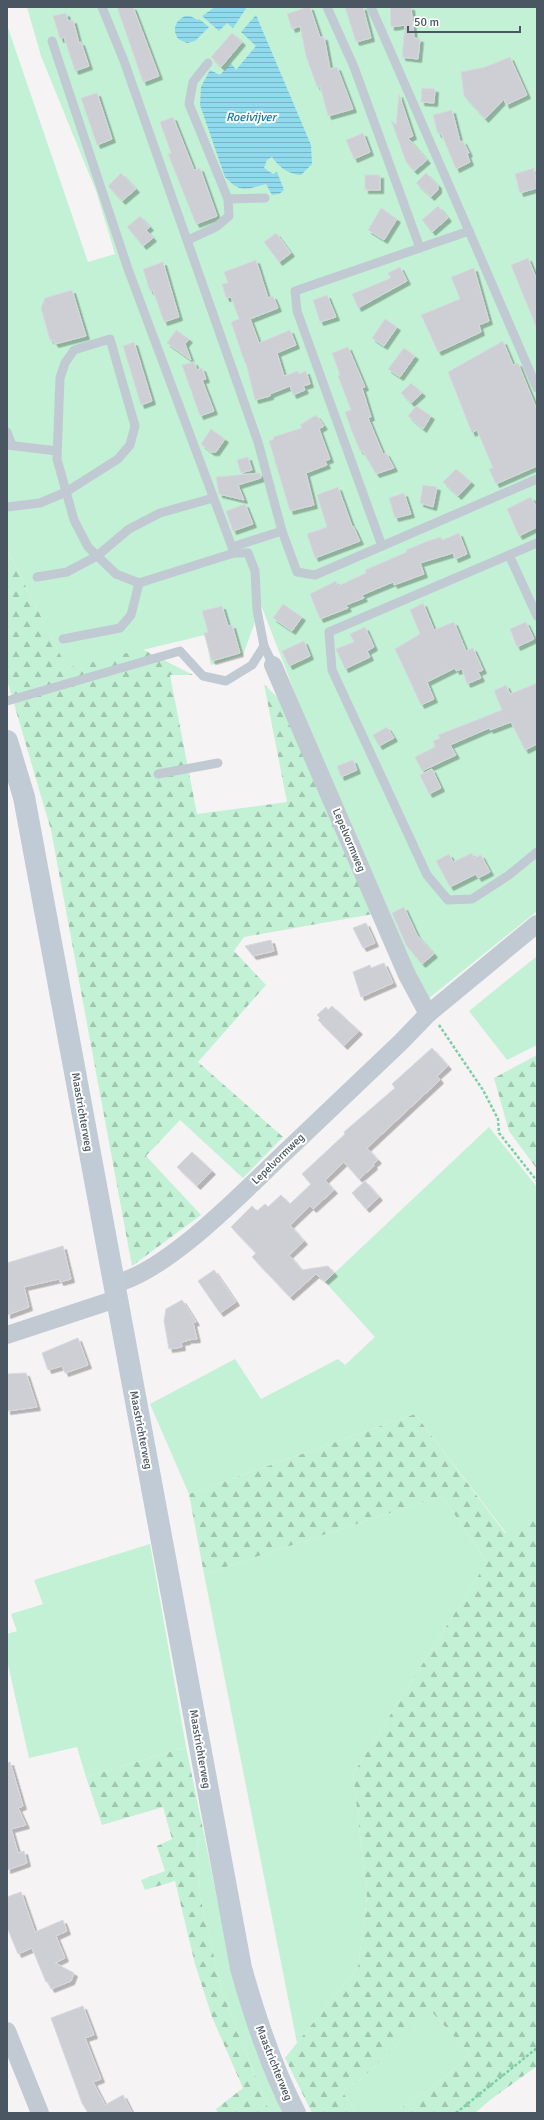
<svg xmlns="http://www.w3.org/2000/svg" width="544" height="2120" viewBox="0 0 544 2120" font-family="Signika,sans-serif">
	<style>
		.green { fill: #c3f1d5 }
		.forest { fill: url(#forest-firs) }
		.water { fill: url(#water-rules) }
		.building { fill: #cdcfd5; stroke: #d7d9de; filter: url(#shadow) }
		.lines { fill: none; stroke-linecap: round; stroke-linejoin: round }
		.path { stroke: #7ad0a6; stroke-width: 2.5; stroke-dasharray: 3 2; stroke-linecap: butt }
		.lane { stroke: #c1cad2; stroke-width: 9 }
		.street { stroke: #c1cad2; stroke-width: 18 }
		.secondary { stroke: #c1cbd6; stroke-width: 22 }
		.labels { text-anchor: middle; dominant-baseline: central; stroke-width: 4; stroke-linejoin: round; paint-order: stroke }
		.street-label { font-size: 11px; fill: #4a5661; stroke: #fff }
		.water-label { font-size: 12px; font-style: italic; fill: #0c7c9b; stroke: #fff }
	</style>
	<defs>
		<pattern id="forest-firs" width="22" height="20" patternUnits="userSpaceOnUse"><rect width="22" height="20" fill="#c3f1d5"/><path d="M5 1l3.5 6h-7zM16 11l3.5 6h-7z" fill="#a0c6b0"/></pattern>
		<pattern id="water-rules" width="6" height="5" patternUnits="userSpaceOnUse"><rect width="6" height="5" fill="#90daee"/><path d="M0 2.5h6" fill="none" stroke="#78b4c4"/></pattern>
		<filter id="shadow"><feDropShadow dx="3.5" dy="3.5" stdDeviation="0" flood-color="#0004"/></filter>
	</defs>
	<rect width="100%" height="100%" fill="#f5f3f3"/>
	<!-- green -->
	<g class="green">
		<path d="M27 7H537V911L428 999C361 874 313 738 261 605L243 655 211 665 205 635 67 668 7 549V25L88 262 115 254 96 191 41 56Z"/>
		<polygon points="537,956 537,1045 507,1060 469,1011"/>
		<polygon points="489,1127 537,1187 537,1516 506,1533 415,1414 189,1494 150,1404 235,1359 261,1399 338,1359 345,1365 375,1337 325,1282"/>
		<polygon points="442,1496 487,1562 353,1774 367,1898 358,1967 297,2043 204,1574"/>
		<polygon points="150,1544 186,1747 86,1777 77,1747 29,1758 7,1660 7,1634 17,1631 11,1614 43,1604 34,1580"/>
		<path d="M205 1839C224 1933 240 2027 283 2113H270L222 1991 199 1892 197 1840Z"/>
		<polygon points="432,2012 470,2054 435,2086 393,2113 356,2113 342,2091 360,2080"/>
	</g>
	<!-- forest -->
	<g class="forest">
		<polygon points="7,549 67,668 142,649 193,675 170,675 197,814 287,802 264,684 281,701 373,914 244,937 234,951 266,985 198,1062 283,1137 243,1178 180,1120 146,1156 201,1215 132,1266 51,830 7,680"/>
		<polygon points="537,1055 537,1169 509,1131 494,1078"/>
		<polygon points="415,1414 505,1533 537,1516 537,2066 490,2100 475,2113 393,2113 435,2086 470,2054 432,2012 360,2080 342,2091 356,2113 312,2113 285,2058 358,1967 367,1898 353,1774 487,1562 442,1496 204,1574 189,1494"/>
		<polygon points="186,1747 205,1839 197,1840 199,1892 222,1991 270,2113 218,2113 216,2109 243,2088 212,2017 195,1964 175,1881 145,1890 141,1880 165,1871 157,1846 172,1839 163,1807 102,1825 86,1777"/>
	</g>
	<!-- water -->
	<g class="water">
		<polygon points="215,7 247,7 233,28 227,23 219,31 202,16"/>
		<path d="M256 15 311 145 312 164 301 175C288 174 280 168 272 157L267 160 264 168 273 174 277 172 284 190 279 194 272 195 266 184C247 189 241 194 225 177L200 105 201 87 210 70 220 75 231 63 236 70 256 46 241 32Z"/>
		<path d="M185 16H190L198 20 199 19 209 27 195 41 187 43 178 39C172 29 175 21 185 16Z"/>
	</g>
	<!-- building -->
	<g class="building">
		<polygon points="117,7 133,7 159,76 143,82"/>
		<polygon points="307,7 310,7 320,37 324,37 330,69 337,67 353,109 328,116 320,86 317,87 306,56 300,26 292,29 287,14"/>
		<polygon points="345,7 363,7 371,38 356,42"/>
		<polygon points="390,7 411,7 414,38 420,39 418,59 402,57 405,25 391,27"/>
		<polygon points="66,13 68,21 73,20 79,43 81,42 89,66 75,71 64,37 60,39 53,16"/>
		<polygon points="232,33 242,42 221,67 211,57"/>
		<polygon points="510,57 527,95 506,105 504,99 485,119 464,96 461,72 485,67"/>
		<polygon points="422,88 435,89 434,103 421,102"/>
		<polygon points="97,93 112,139 97,145 81,98"/>
		<polygon points="399,94 413,136 408,138 427,160 414,171 406,162 391,120 396,125"/>
		<polygon points="452,110 460,142 463,141 469,153 467,154 470,162 456,169 441,133 438,134 433,115"/>
		<polygon points="173,117 194,170 200,168 217,216 196,224 168,154 171,153 160,122"/>
		<polygon points="363,133 370,152 354,159 346,140"/>
		<polygon points="534,168 537,188 520,193 515,174"/>
		<polygon points="121,173 136,189 122,201 108,186"/>
		<polygon points="426,173 438,185 438,190 431,197 416,183"/>
		<rect x="365" y="175" width="15" height="15"/>
		<polygon points="438,206 448,218 432,232 422,220"/>
		<polygon points="381,208 397,219 384,240 368,230"/>
		<polygon points="140,216 150,227 146,230 153,238 143,246 127,227"/>
		<polygon points="276,233 291,253 279,262 264,242"/>
		<polygon points="528,258 537,280 537,329 511,265"/>
		<polygon points="256,260 268,298 273,296 278,308 250,319 259,343 290,330 296,345 277,353 284,376 298,371 299,374 306,371 310,384 303,386 305,390 293,395 290,386 270,394 270,396 255,400 246,363 245,363 231,322 239,319 231,297 226,298 222,284 228,283 224,272"/>
		<polygon points="163,262 179,317 164,322 153,290 150,291 143,269"/>
		<polygon points="400,267 407,281 358,308 352,294 391,278 388,273"/>
		<polygon points="474,268 489,321 479,325 481,332 438,352 421,315 460,299 451,277"/>
		<polygon points="72,290 86,336 55,344 53,340 50,340 41,308 45,298"/>
		<polygon points="327,295 336,317 320,322 313,300"/>
		<polygon points="385,319 397,327 384,346 372,338"/>
		<polygon points="176,330 189,339 185,344 191,360 167,343"/>
		<polygon points="503,341 513,365 518,363 537,410 537,466 496,484 489,469 493,468 477,430 472,433 448,372"/>
		<polygon points="134,342 152,401 141,405 123,346"/>
		<polygon points="348,347 365,387 362,388 371,417 368,418 383,454 386,453 394,468 376,474 362,450 360,451 351,429 345,412 351,410 338,376 340,375 332,353"/>
		<polygon points="404,348 415,356 400,377 388,369"/>
		<polygon points="194,362 197,370 202,368 206,379 202,380 214,411 200,416 182,365"/>
		<polygon points="411,383 422,393 411,403 401,393"/>
		<polygon points="416,406 431,416 423,429 408,416"/>
		<polygon points="316,415 324,426 319,429 330,459 325,461 327,465 306,473 314,505 290,511 269,441 274,439 273,437 302,428 300,425"/>
		<polygon points="211,429 225,439 216,452 211,452 201,444"/>
		<polygon points="248,457 252,470 241,473 237,460"/>
		<polygon points="456,469 471,482 458,496 443,482"/>
		<polygon points="260,473 261,478 238,485 244,500 219,494 216,477"/>
		<polygon points="423,485 437,487 433,507 420,503"/>
		<polygon points="338,487 352,526 353,526 360,541 315,558 307,534 327,527 317,495"/>
		<polygon points="404,493 411,514 395,518 389,498"/>
		<polygon points="531,497 537,508 537,527 519,536 507,509"/>
		<polygon points="245,504 253,524 233,531 226,511"/>
		<polygon points="459,533 467,554 455,559 453,553 420,563 424,574 394,585 393,582 362,595 364,598 346,605 348,608 320,619 310,594 336,581 338,586 366,573 365,570 407,552 406,550 428,541 441,537 442,540"/>
		<polygon points="423,603 434,630 454,622 466,651 473,648 483,670 478,672 481,678 467,684 462,669 456,671 455,668 427,682 434,699 421,705 395,649 420,634 410,610"/>
		<polygon points="283,604 302,617 292,631 273,618"/>
		<polygon points="222,606 228,626 232,625 240,653 212,661 204,633 208,632 202,611"/>
		<polygon points="526,622 534,639 517,647 510,629"/>
		<polygon points="365,627 374,647 367,651 370,657 345,669 336,649 354,642 350,634"/>
		<polygon points="304,641 310,656 289,666 282,651"/>
		<polygon points="537,683 537,744 525,750 511,722 490,730 489,728 450,745 456,755 422,771 415,757 435,747 433,741 440,738 438,735 502,710 494,691 506,685 510,694"/>
		<polygon points="387,727 394,738 379,746 373,735"/>
		<polygon points="353,760 357,770 341,777 337,766"/>
		<polygon points="432,769 441,788 429,794 420,775"/>
		<polygon points="472,853 474,858 481,855 490,872 478,878 476,874 450,887 436,861 449,854 453,862"/>
		<polygon points="404,907 417,935 434,954 422,964 406,945 392,913"/>
		<polygon points="366,923 375,943 363,948 353,928"/>
		<polygon points="271,940 274,951 253,956 245,946"/>
		<polygon points="384,963 393,983 361,997 353,972 370,965 371,968"/>
		<polygon points="332,1006 359,1031 344,1046 318,1020 320,1018 317,1015 326,1007 328,1010"/>
		<polygon points="432,1048 448,1066 437,1076 440,1080 367,1148 378,1160 373,1164 374,1166 359,1179 344,1162 325,1180 334,1190 313,1209 310,1206 290,1225 304,1241 289,1255 302,1270 328,1266 334,1273 325,1281 316,1274 290,1297 252,1257 256,1253 231,1227 252,1206 257,1211 265,1204 268,1207 281,1195 290,1204 311,1184 302,1174 345,1134 344,1132 395,1088 392,1084"/>
		<polygon points="192,1152 212,1171 197,1186 177,1167"/>
		<polygon points="365,1181 379,1197 366,1209 352,1193"/>
		<polygon points="63,1246 71,1279 60,1282 59,1279 24,1287 29,1307 7,1315 7,1263"/>
		<polygon points="214,1270 236,1302 220,1313 198,1281"/>
		<polygon points="182,1300 196,1322 193,1323 197,1339 186,1340 187,1341 181,1342 182,1347 169,1349 164,1321 166,1309"/>
		<polygon points="78,1338 88,1365 65,1373 62,1366 48,1370 42,1353"/>
		<polygon points="26,1373 37,1407 7,1411 7,1374"/>
		<polygon points="10,1762 23,1806 18,1808 26,1825 11,1829 18,1853 24,1851 27,1863 7,1870 7,1763"/>
		<polygon points="21,1892 35,1932 63,1920 67,1931 56,1936 65,1958 55,1963 74,1973 71,1981 51,1989 48,1982 46,1982 32,1948 18,1954 7,1927 7,1897"/>
		<polygon points="83,2006 94,2035 85,2038 101,2079 93,2082 105,2105 123,2095 132,2113 88,2113 82,2103 51,2018"/>
	</g>
	<g class="lines">
		<!-- path -->
		<g class="path">
			<polyline points="439,1025 483,1090 498,1119 499,1133 537,1181"/>
			<polyline points="456,2113 537,2048"/>
		</g>
		<!-- lane -->
		<g class="lane">
			<polyline points="102,7 124,61 258,442 282,531 232,547"/>
			<polyline points="327,7 354,67 420,248"/>
			<polyline points="371,7 469,231"/>
			<polyline points="228,199 265,198"/>
			<polyline points="188,240 216,227 229,216 228,199 189,104 193,82 208,63"/>
			<polyline points="7,432 12,445"/>
			<polyline points="7,445 57,451"/>
			<polyline points="7,507 40,503 66,492 118,459 130,445 135,426 110,339 74,350 65,363 60,378 57,459 74,520 88,547 116,574 139,583 234,553"/>
			<polyline points="282,531 297,572 315,575 537,479"/>
			<polyline points="537,543 329,632 332,670 427,875 448,900 472,899 509,875 537,852"/>
			<polyline points="382,546 297,311 295,291 469,231 537,388"/>
			<polyline points="509,555 537,616"/>
			<polyline points="37,577 67,572 97,556 129,529 160,513 213,498"/>
			<polyline points="63,639 120,628 131,615 139,583"/>
			<polyline points="264,646 273,665"/>
			<polyline points="7,701 180,651 203,676 226,681 252,665 264,646 257,610 255,571 248,553 234,553 232,547 128,269 52,41"/>
			<polyline points="158,774 218,763"/>
		</g>
		<!-- street -->
		<g class="street">
			<polyline points="273,665 407,975 428,1014"/>
			<path d="M113 1284C165 1273 239 1196 278 1159 319 1120 360 1081 401 1042L428 1014 537 924"/>
			<polyline points="7,1335 116,1299"/>
			<polyline points="7,2031 40,2113"/>
		</g>
		<!-- secondary -->
		<path class="secondary" d="M7 741 24 797 241 1968C255 2018 271 2067 295 2113"/>
	</g>
	<g class="labels">
		<!-- street labels -->
		<g class="street-label">
			<text transform="translate(349 840) rotate(67)">Lepelvormweg</text>
			<text transform="translate(82 1112) rotate(80)">Maastrichterweg</text>
			<text transform="translate(278 1159) rotate(-44)">Lepelvormweg</text>
			<text transform="translate(141 1430) rotate(79)">Maastrichterweg</text>
			<text transform="translate(200 1749) rotate(80)">Maastrichterweg</text>
			<text transform="translate(274 2063) rotate(68)">Maastrichterweg</text>
		</g>
		<!-- water labels -->
		<g class="water-label">
			<text x="251" y="117">Roeivijver</text>
		</g>
	</g>
	<!-- border -->
	<rect width="544" height="2120" fill="none" stroke="#4a5661" stroke-width="16"/>
	<!-- scale -->
	<path d="M408 26v6h112v-6" fill="none" stroke="#4a5661" stroke-width="2"/>
	<text x="414" y="26" font-size="12" fill="#4a5661" stroke="#ffffff" stroke-width="3" paint-order="stroke">50 m</text>
</svg>
